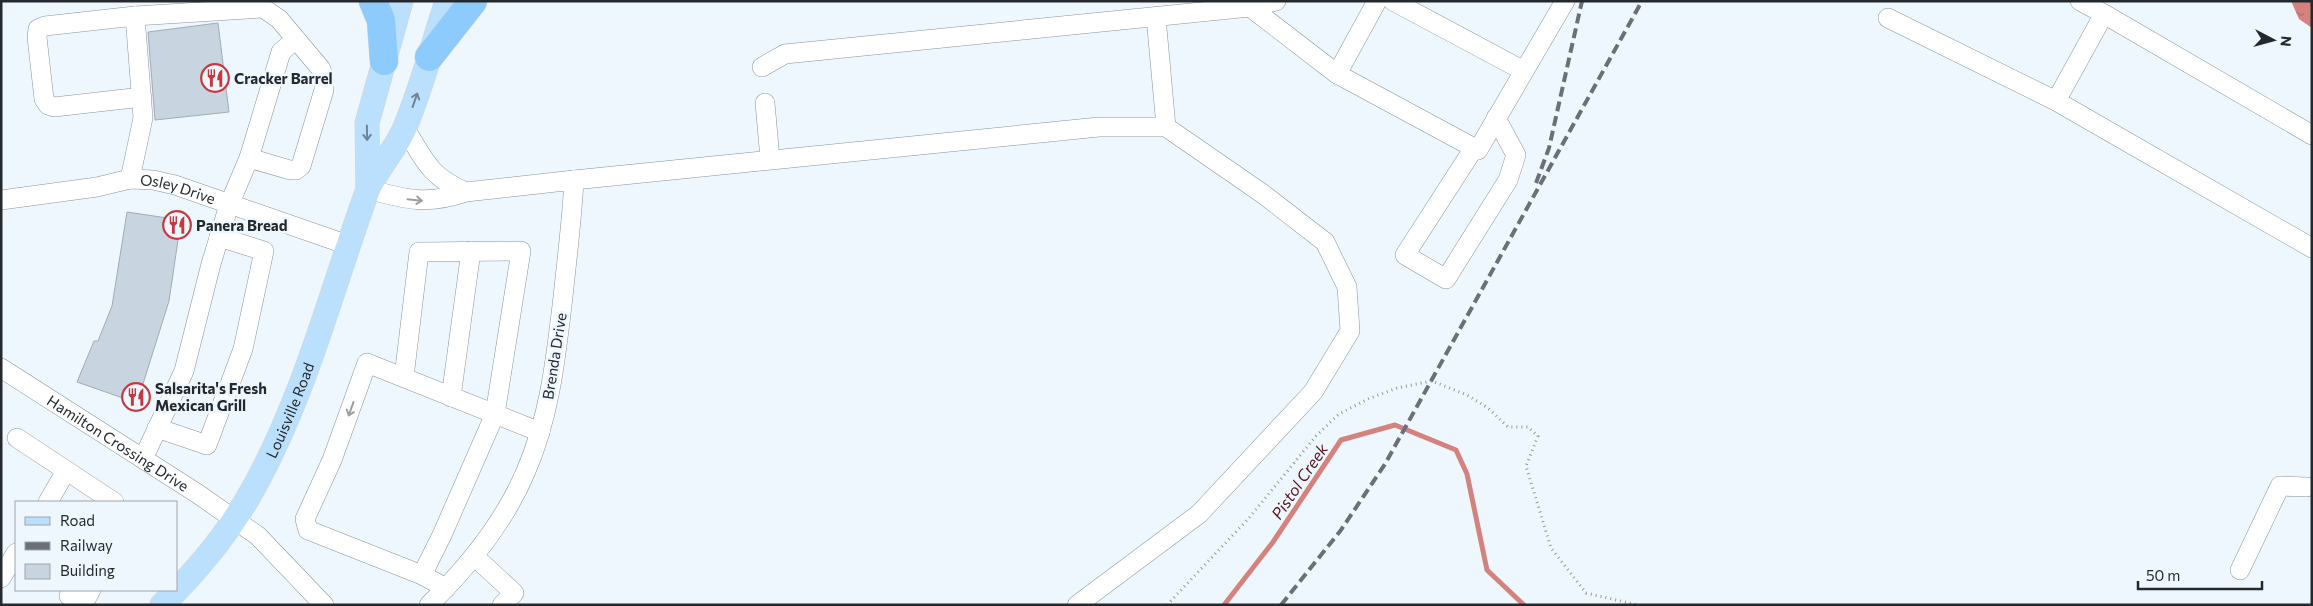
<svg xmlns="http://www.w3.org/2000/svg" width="2313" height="606" viewBox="0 0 2313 606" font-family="Commissioner,sans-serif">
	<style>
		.water { fill: url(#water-ripples) }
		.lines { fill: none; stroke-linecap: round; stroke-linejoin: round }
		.stream { stroke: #d4827e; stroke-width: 5 }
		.building { fill: #c8d5e0; stroke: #9facb6 }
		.minor-casing { stroke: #87939d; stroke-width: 20 }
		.major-casing { stroke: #d3d4d5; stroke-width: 25 }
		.highway-casing { stroke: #d3d4d5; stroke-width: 29 }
		.path { stroke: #93999f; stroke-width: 3; stroke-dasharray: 1 4; stroke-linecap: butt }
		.minor { stroke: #fff; stroke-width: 19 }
		.major { stroke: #bae0fd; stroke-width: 24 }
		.highway { stroke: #8ccbfc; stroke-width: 28 }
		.rail { stroke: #6a7075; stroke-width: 4; stroke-dasharray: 10 5; stroke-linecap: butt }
		.oneway { stroke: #6f8495 }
		.oneway2 { stroke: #9c9fa0 }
		.labels { text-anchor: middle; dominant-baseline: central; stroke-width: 5; stroke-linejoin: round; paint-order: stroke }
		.poi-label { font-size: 15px; font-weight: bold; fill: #24292d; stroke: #eff7fe; text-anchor: start }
		.street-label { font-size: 15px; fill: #24292d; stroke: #eff7fe }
		.water-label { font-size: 16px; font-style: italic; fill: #5a1015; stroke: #eff7fe }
	</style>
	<defs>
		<pattern id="water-ripples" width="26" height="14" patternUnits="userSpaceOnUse" patternTransform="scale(1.25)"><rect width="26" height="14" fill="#d4827e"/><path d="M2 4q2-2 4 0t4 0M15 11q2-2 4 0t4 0" fill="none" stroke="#ac6a68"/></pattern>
	</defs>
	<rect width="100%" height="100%" fill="#eff7fe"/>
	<!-- water -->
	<polygon class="water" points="2291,1 2312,1 2312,28 2299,19"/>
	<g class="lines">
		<!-- stream -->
		<polyline class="stream" points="1224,605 1273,542 1341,440 1395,425 1456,450 1467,474 1487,570 1524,605"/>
	</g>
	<!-- building -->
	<g class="building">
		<polygon points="218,23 229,112 155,120 148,32"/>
		<polygon points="127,212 181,220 169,301 137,403 77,382 94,341 98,341 112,306"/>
	</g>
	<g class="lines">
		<defs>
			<g id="minor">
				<polyline points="1393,1 1524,71"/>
				<polyline points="2080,1 2104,14"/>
				<polyline points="1250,7 1337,74 1377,1"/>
				<polyline points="135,16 263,8 279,19 321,69 324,79 324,90 301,166 296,170 290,170 249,158 281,52 296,39"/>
				<polyline points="1156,17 1166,127"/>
				<polyline points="1888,18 2056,101"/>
				<polyline points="762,67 785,54 1250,7 1276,1"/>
				<polyline points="1337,74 1478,150 1565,1"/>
				<polyline points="765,103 770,159"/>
				<path d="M405 128C424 160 430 177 466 192"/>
				<polyline points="2312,135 2104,14 2056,101 2312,248"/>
				<polyline points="1474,148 1405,255 1446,279 1508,180 1516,155 1496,118"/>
				<polyline points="130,179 143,118 135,16 45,26 38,29 37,37 44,99 48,105 54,107 142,97"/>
				<polyline points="574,180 1099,127 1166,127 1263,194 1325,242 1347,287 1350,331 1313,392 1199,514 1077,605"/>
				<path d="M368 189C406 200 428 205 466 192L574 180C572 219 567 258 563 297 556 356 550 416 526 471 505 521 468 567 429 605"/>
				<path id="s1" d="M1 200 97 187 130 179 153 180 175 185 348 245"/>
				<path id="s2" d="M1 368 198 494 258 536 324 605"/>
				<polyline points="404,377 419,252 521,251 495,414 442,535 422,575"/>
				<polyline points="451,397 471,251"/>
				<polyline points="157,428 207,445 243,349 264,251 219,237"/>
				<polyline points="17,438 114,502"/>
				<polyline points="143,459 184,371 211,264 229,205 249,158"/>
				<polyline points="48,502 66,471"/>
				<polyline points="474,556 514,593 502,605"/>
				<polyline points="2240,570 2280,486 2307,487"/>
				<polyline points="1,578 16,553"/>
				<polyline points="446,588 422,575 308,530 305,519 332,460 367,363 540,432"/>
				<polyline points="69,596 80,601 86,599 91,590"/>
			</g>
			<g id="major">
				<polyline points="368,189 367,123 401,1"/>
				<path id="s3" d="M162 605C197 571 230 531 253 489 305 396 331 291 367 192 376 169 396 150 405 127 422 87 433 43 447 1"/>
			</g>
			<g id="highway">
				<polyline points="373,1 381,20 384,61"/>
				<polyline points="429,57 473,1"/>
			</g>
		</defs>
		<!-- minor casing -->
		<use href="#minor" class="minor-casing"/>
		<!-- major casing -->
		<use href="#major" class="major-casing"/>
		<!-- highway casing -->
		<use href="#highway" class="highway-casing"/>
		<!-- path -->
		<polyline class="path" points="1167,605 1249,518 1316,436 1339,414 1368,399 1397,388 1432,381 1467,395 1488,408 1508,427 1528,427 1538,436 1526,466 1551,548 1586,593 1638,605"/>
		<!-- minor -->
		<use href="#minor" class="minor"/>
		<!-- major -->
		<use href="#major" class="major"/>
		<!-- highway -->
		<use href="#highway" class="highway"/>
		<!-- rail -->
		<g class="rail">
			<polyline points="1536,183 1549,148 1582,1"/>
			<polyline points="1281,605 1341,530 1385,464 1642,1"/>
		</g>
	</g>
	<!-- one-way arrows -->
	<defs><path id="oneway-shaft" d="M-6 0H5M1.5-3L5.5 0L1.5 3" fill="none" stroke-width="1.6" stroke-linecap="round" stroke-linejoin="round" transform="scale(1.25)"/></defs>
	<g class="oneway">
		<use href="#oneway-shaft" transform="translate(415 100) rotate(-71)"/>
		<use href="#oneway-shaft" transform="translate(367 133) rotate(89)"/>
	</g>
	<g class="oneway2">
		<use href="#oneway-shaft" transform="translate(415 200) rotate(6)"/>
		<use href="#oneway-shaft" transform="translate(351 409) rotate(110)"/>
	</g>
	<!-- icons -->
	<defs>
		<symbol id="restaurant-ring" viewBox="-11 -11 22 22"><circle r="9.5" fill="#eff7fe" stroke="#c7383e" stroke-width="1.5"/><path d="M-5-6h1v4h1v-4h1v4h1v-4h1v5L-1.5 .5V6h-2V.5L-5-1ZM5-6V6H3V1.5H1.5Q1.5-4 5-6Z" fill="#c7383e"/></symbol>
	</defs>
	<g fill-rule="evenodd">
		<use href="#restaurant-ring" x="199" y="62" width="32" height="32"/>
		<use href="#restaurant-ring" x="161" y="209" width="32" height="32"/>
		<use href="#restaurant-ring" x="120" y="381" width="32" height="32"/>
	</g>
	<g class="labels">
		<!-- poi labels -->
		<g class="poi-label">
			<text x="234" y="78">Cracker Barrel</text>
			<text x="196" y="225">Panera Bread</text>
			<text x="155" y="388">Salsarita's Fresh<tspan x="155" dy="17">Mexican Grill</tspan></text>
		</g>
		<!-- street labels -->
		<g class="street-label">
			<text stroke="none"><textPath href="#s1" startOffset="180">Osley Drive</textPath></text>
			<text transform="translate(554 356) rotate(-81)">Brenda Drive</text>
			<text stroke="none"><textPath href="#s3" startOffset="235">Louisville Road</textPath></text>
			<text stroke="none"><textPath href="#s2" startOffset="139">Hamilton Crossing Drive</textPath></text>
		</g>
		<!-- water labels -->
		<g class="water-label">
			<text transform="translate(1299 481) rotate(-56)">Pistol Creek</text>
		</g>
	</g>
	<!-- border -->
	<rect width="2313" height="606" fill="none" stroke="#24292d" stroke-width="5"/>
	<!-- legend -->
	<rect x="15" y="501" width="162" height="90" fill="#eff7fe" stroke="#9ea5aa"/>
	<rect x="25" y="517" width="25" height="8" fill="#bae0fd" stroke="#9ea5aa"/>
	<text x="60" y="526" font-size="15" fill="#24292d">Road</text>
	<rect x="25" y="542" width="25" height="8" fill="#6a7075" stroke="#9ea5aa"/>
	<text x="60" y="551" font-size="15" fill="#24292d">Railway</text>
	<rect x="25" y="564" width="25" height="15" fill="#c8d5e0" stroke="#9ea5aa"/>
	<text x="60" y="576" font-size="15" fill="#24292d">Building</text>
	<!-- north arrow -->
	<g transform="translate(2273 40) rotate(96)" stroke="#eff7fe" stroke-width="4" paint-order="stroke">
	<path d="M0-4L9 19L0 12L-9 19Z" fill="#24292d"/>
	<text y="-8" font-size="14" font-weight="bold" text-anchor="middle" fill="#24292d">N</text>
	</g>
	<!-- scale -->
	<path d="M2138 581v8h124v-8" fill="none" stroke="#24292d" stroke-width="2.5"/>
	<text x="2146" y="581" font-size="15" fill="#24292d" stroke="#eff7fe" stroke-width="4" paint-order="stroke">50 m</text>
</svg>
